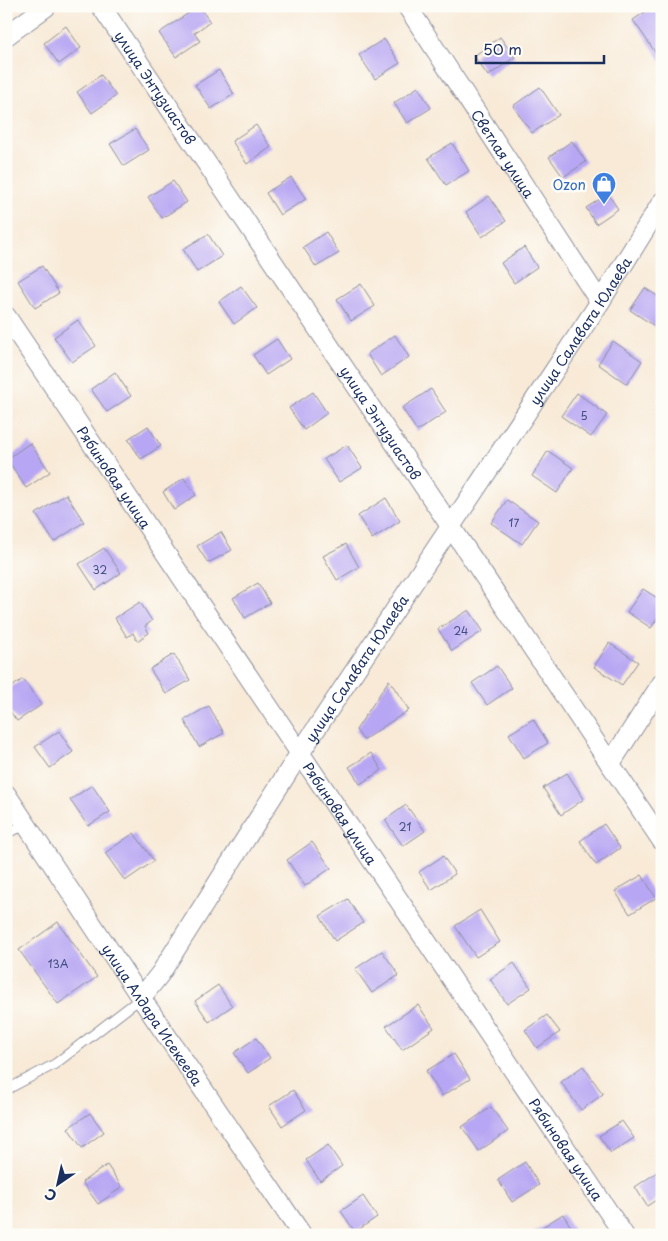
<svg xmlns="http://www.w3.org/2000/svg" width="668" height="1241" viewBox="0 0 668 1241" font-family="'Playpen Sans',sans-serif">
	<style>
		.building { fill: #b7a6f3 }
		.lines { fill: none; stroke-linecap: round; stroke-linejoin: round }
		.lane-casing { stroke: #8a8c9a; stroke-width: 11 }
		.street-casing { stroke: #8a8c9a; stroke-width: 21 }
		.lane { stroke: #fff; stroke-width: 9 }
		.street { stroke: #fff; stroke-width: 19 }
		.labels { text-anchor: middle; dominant-baseline: central; stroke-width: 5; stroke-linejoin: round; paint-order: stroke }
		.number-label { font-size: 11px; fill: #424d83 }
		.street-label { font-size: 14px; fill: #1b2f5e; stroke: #fdfcf7 }
		.shop-label { font-size: 14px; fill: #366cbe; stroke: #fdfcf7; text-anchor: end }
	</style>
	<rect width="100%" height="100%" fill="#fdfcf7"/>
	<filter id="ink" filterUnits="userSpaceOnUse"><feTurbulence type="fractalNoise" baseFrequency=".02" numOctaves="2"/><feDisplacementMap in="SourceGraphic" scale="10" xChannelSelector="R" yChannelSelector="G"/><feConvolveMatrix kernelMatrix="1 2 1 2 8 2 1 2 1" color-interpolation-filters="sRGB"/></filter>
	<filter id="wash" filterUnits="userSpaceOnUse"><feTurbulence type="fractalNoise" baseFrequency=".0096" numOctaves="4" result="noise"/><feDisplacementMap in="SourceGraphic" scale="20" xChannelSelector="R" yChannelSelector="G"/><feGaussianBlur stdDeviation="1.12" result="paint"/><feColorMatrix in="noise" values="0 0 0 0 0 0 0 0 0 0 0 0 0 0 0 0 0 1.4 0 .05"/><feComposite in="paint" operator="in"/></filter>
	<g filter="url(#wash)">
		<rect width="100%" height="100%" fill="#f8ead7"/>
		<g id="blocks">
			<!-- building -->
			<g class="building">
				<polygon points="199,6 210,22 194,33 200,41 176,57 159,33"/>
				<polygon points="654,6 662,6 662,62 633,20"/>
				<polygon points="66,26 81,48 59,64 44,43"/>
				<polygon points="500,37 515,57 488,76 474,56"/>
				<polygon points="384,39 400,63 375,79 359,55"/>
				<polygon points="219,70 234,94 211,109 195,85"/>
				<polygon points="101,75 116,96 92,113 77,92"/>
				<polygon points="418,87 431,108 407,123 394,103"/>
				<polygon points="540,87 559,115 532,133 513,106"/>
				<polygon points="256,125 271,147 247,164 232,141"/>
				<polygon points="135,129 149,150 124,166 110,144"/>
				<polygon points="572,141 586,162 563,177 549,157"/>
				<polygon points="452,143 469,171 446,185 428,158"/>
				<polygon points="291,177 306,199 280,215 266,193"/>
				<polygon points="173,181 187,202 162,218 148,197"/>
				<polygon points="608,194 618,209 596,224 586,208"/>
				<polygon points="489,196 506,221 482,237 466,212"/>
				<polygon points="326,232 339,253 316,267 303,247"/>
				<polygon points="208,234 222,256 197,272 183,249"/>
				<polygon points="524,247 537,267 514,283 501,263"/>
				<polygon points="42,266 59,293 35,308 18,281"/>
				<polygon points="361,284 375,306 351,321 337,299"/>
				<polygon points="241,286 257,308 234,324 219,302"/>
				<polygon points="645,288 662,299 662,331 630,310"/>
				<polygon points="78,320 96,346 72,362 54,337"/>
				<polygon points="395,335 409,357 381,376 367,354"/>
				<polygon points="277,339 290,359 266,375 253,355"/>
				<polygon points="613,341 642,361 627,384 598,364"/>
				<polygon points="115,372 131,396 107,412 91,389"/>
				<polygon points="431,389 446,412 417,431 402,408"/>
				<polygon points="313,392 327,413 304,430 289,408"/>
				<polygon points="577,393 607,415 591,437 561,416"/>
				<polygon points="148,426 161,446 141,459 128,439"/>
				<polygon points="30,443 50,472 26,488 7,459"/>
				<polygon points="347,445 362,468 339,482 324,459"/>
				<polygon points="548,451 573,468 557,493 532,476"/>
				<polygon points="184,478 196,495 174,510 163,492"/>
				<polygon points="66,494 84,522 54,542 36,514"/>
				<polygon points="386,498 400,521 372,539 358,516"/>
				<polygon points="507,500 538,521 522,544 491,523"/>
				<polygon points="221,532 232,550 208,563 197,546"/>
				<polygon points="346,544 359,567 337,580 323,556"/>
				<polygon points="104,548 121,573 96,590 79,564"/>
				<polygon points="258,583 270,603 245,618 233,598"/>
				<polygon points="643,589 662,601 662,611 651,628 627,612"/>
				<polygon points="140,602 152,621 145,626 149,633 137,641 133,633 127,637 115,618"/>
				<polygon points="469,610 483,631 452,651 438,629"/>
				<polygon points="609,643 638,662 622,685 594,667"/>
				<polygon points="174,654 190,680 166,694 150,669"/>
				<polygon points="497,666 512,688 487,705 472,683"/>
				<polygon points="23,679 41,705 17,721 6,706 6,691"/>
				<polygon points="389,680 409,710 363,740 356,730"/>
				<polygon points="209,706 224,733 199,747 184,720"/>
				<polygon points="533,719 548,743 524,758 509,734"/>
				<polygon points="59,731 73,752 50,768 35,747"/>
				<polygon points="371,753 382,770 360,784 349,767"/>
				<polygon points="567,773 584,799 561,815 543,788"/>
				<polygon points="92,785 110,812 88,826 70,800"/>
				<polygon points="406,805 425,831 403,846 385,820"/>
				<polygon points="604,824 620,848 596,865 580,841"/>
				<polygon points="134,833 154,861 125,881 105,853"/>
				<polygon points="312,842 331,868 305,886 287,860"/>
				<polygon points="443,856 455,874 431,890 419,872"/>
				<polygon points="642,875 656,898 630,914 615,891"/>
				<polygon points="348,899 363,923 335,941 320,916"/>
				<polygon points="480,910 500,942 476,957 455,926"/>
				<polygon points="58,922 97,977 58,1004 19,950"/>
				<polygon points="382,951 399,975 372,993 355,969"/>
				<polygon points="514,963 531,988 507,1004 490,979"/>
				<polygon points="218,985 232,1006 209,1022 195,1001"/>
				<polygon points="418,1005 434,1028 402,1050 386,1026"/>
				<polygon points="547,1015 560,1032 537,1048 525,1030"/>
				<polygon points="256,1038 270,1058 248,1073 234,1053"/>
				<polygon points="454,1054 470,1079 442,1096 426,1071"/>
				<polygon points="583,1066 603,1094 581,1110 561,1082"/>
				<polygon points="293,1090 306,1110 282,1126 269,1106"/>
				<polygon points="491,1107 508,1131 479,1151 462,1127"/>
				<polygon points="90,1113 104,1132 82,1148 68,1128"/>
				<polygon points="622,1121 634,1138 611,1153 599,1136"/>
				<polygon points="328,1145 342,1166 320,1181 306,1160"/>
				<polygon points="525,1162 539,1185 512,1202 498,1180"/>
				<polygon points="107,1165 122,1187 98,1204 82,1182"/>
				<polygon points="662,1169 662,1196 647,1206 635,1187"/>
				<polygon points="363,1196 377,1217 355,1232 341,1211"/>
				<polygon points="563,1214 576,1235 530,1235"/>
			</g>
		</g>
	</g>
	<g filter="url(#ink)">
		<use href="#blocks" fill-opacity="0" stroke="#8a8c9a" stroke-width="1"/>
		<g class="lines">
			<defs>
				<g id="lane">
					<polyline points="6,833 27,825"/>
					<polyline points="6,1090 55,1064 141,998"/>
				</g>
				<g id="street">
					<path id="s1" d="M101 6 662 841"/>
					<path id="s2" d="M407 6 600 302"/>
					<polyline points="6,36 47,6"/>
					<path id="s3" d="M6 316 624 1235"/>
					<polyline points="610,764 662,683"/>
					<path id="s4" d="M6 794 141 998 302 1235"/>
					<path id="s5" d="M141 998 160 974 300 753 600 302 662 202"/>
				</g>
			</defs>
			<!-- lane casing -->
			<use href="#lane" class="lane-casing"/>
			<!-- street casing -->
			<use href="#street" class="street-casing"/>
			<!-- lane -->
			<use href="#lane" class="lane"/>
			<!-- street -->
			<use href="#street" class="street"/>
		</g>
	</g>
	<!-- icons -->
	<defs>
		<symbol id="shop-pin" viewBox="-11 -11 22 30"><path d="M0 17L-7.5 6A9.5 9.5 0 1 1 7.5 6Z" fill="#3f7fe0" stroke="#fdfcf7"/><path d="M-5-2.5h2.3a2.7 3.5 0 0 1 5.4 0H5L5.5 6h-11ZM-1.5-2.5h3a1.5 2.3 0 0 0-3 0Z" fill="#fff"/></symbol>
	</defs>
	<g fill-rule="evenodd">
		<use href="#shop-pin" x="590" y="170" width="28" height="38"/>
	</g>
	<g class="labels">
		<!-- number labels -->
		<g class="number-label">
			<text x="584" y="415">5</text>
			<text x="514" y="522">17</text>
			<text x="100" y="569">32</text>
			<text x="461" y="630">24</text>
			<text x="405" y="826">21</text>
			<text x="58" y="963">13А</text>
		</g>
		<!-- street labels -->
		<g class="street-label">
			<text stroke="none"><textPath href="#s1" startOffset="98">улица Энтузиастов</textPath></text>
			<text stroke="none"><textPath href="#s2" startOffset="176">Светлая улица</textPath></text>
			<text stroke="none"><textPath href="#s5" startOffset="799">улица Салавата Юлаева</textPath></text>
			<text stroke="none"><textPath href="#s1" startOffset="502">улица Энтузиастов</textPath></text>
			<text stroke="none"><textPath href="#s3" startOffset="194">Рябиновая улица</textPath></text>
			<text stroke="none"><textPath href="#s5" startOffset="394">улица Салавата Юлаева</textPath></text>
			<text stroke="none"><textPath href="#s3" startOffset="599">Рябиновая улица</textPath></text>
			<text stroke="none"><textPath href="#s4" startOffset="265">улица Алдара Исекеева</textPath></text>
			<text stroke="none"><textPath href="#s3" startOffset="1004">Рябиновая улица</textPath></text>
		</g>
		<!-- shop labels -->
		<g class="shop-label">
			<text x="586" y="184">Ozon</text>
		</g>
	</g>
	<!-- margin -->
	<rect width="668" height="1241" fill="none" stroke="#fdfcf7" stroke-width="25"/>
	<!-- north arrow -->
	<g transform="translate(58 1184) rotate(214)" stroke="#fdfcf7" stroke-width="4" paint-order="stroke">
	<path d="M0-4L9 19L0 12L-9 19Z" fill="#1b2f5e"/>
	<text y="-8" font-size="14" font-weight="bold" text-anchor="middle" fill="#1b2f5e">С</text>
	</g>
	<!-- scale -->
	<path d="M476 55v8h128v-8" fill="none" stroke="#1b2f5e" stroke-width="2.5"/>
	<text x="483" y="55" font-size="15" fill="#1b2f5e" stroke="#fdfcf7" stroke-width="4" paint-order="stroke">50 m</text>
</svg>
